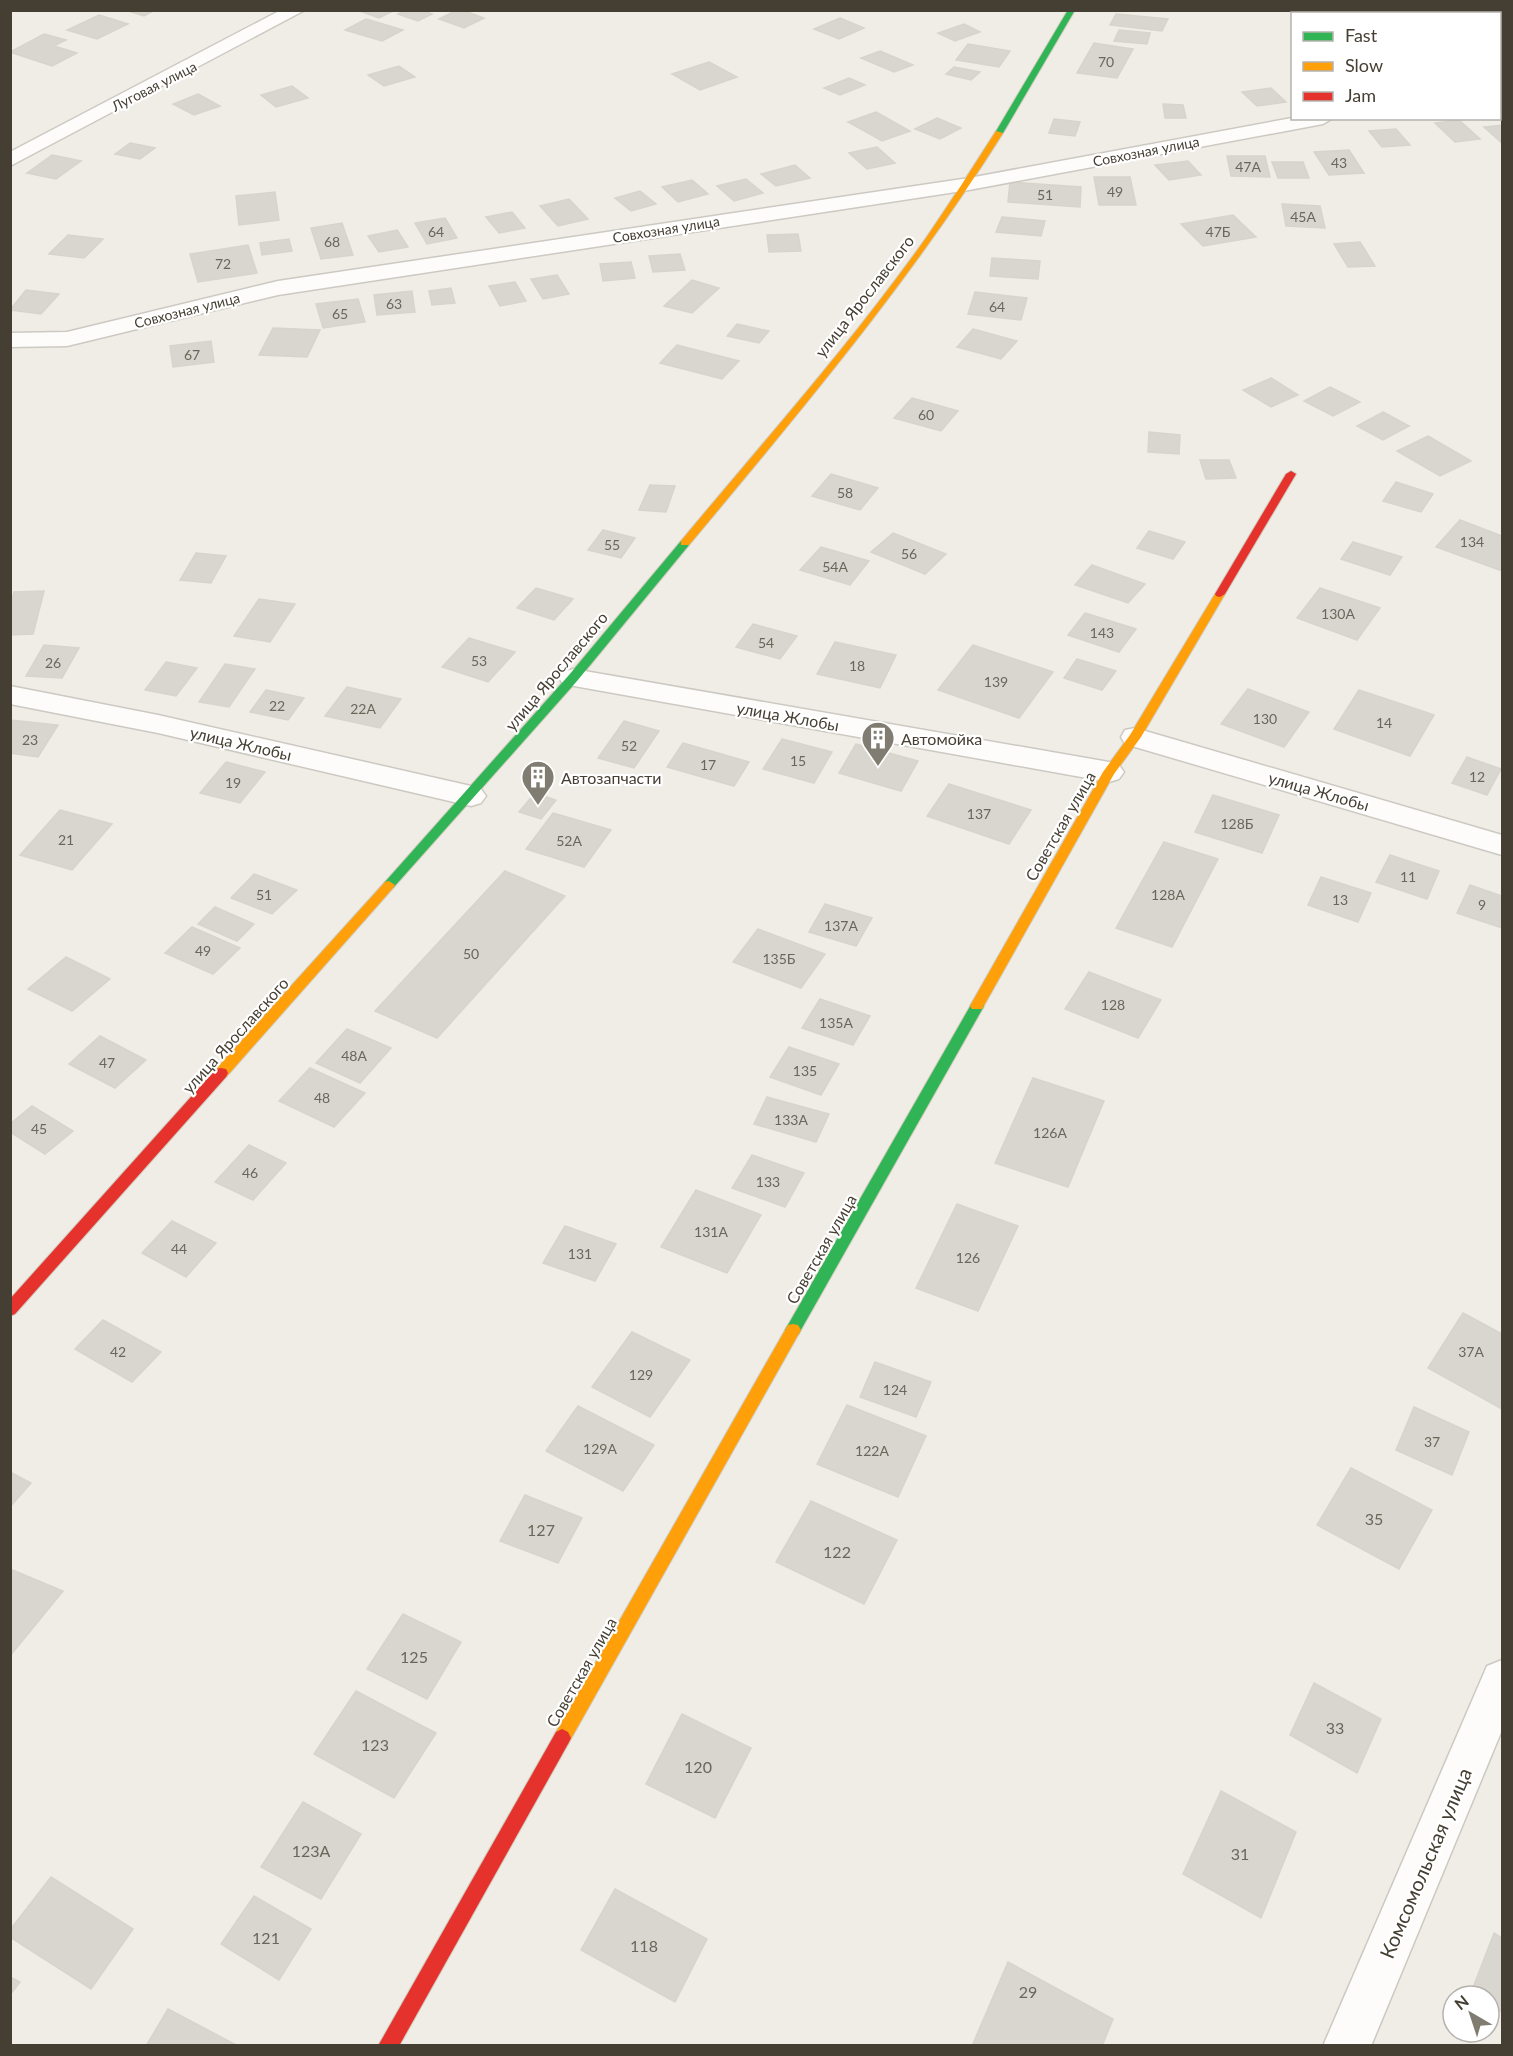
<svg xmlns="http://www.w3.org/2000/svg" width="1513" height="2056" viewBox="0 0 1513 2056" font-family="Lato,sans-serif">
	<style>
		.building { fill: #d9d6cf; stroke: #d8d4cc; stroke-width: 1.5 }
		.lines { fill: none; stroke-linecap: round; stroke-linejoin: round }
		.street-casing { stroke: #ccc9c2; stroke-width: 3 }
		.fast-casing { stroke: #cfcbbd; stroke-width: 2 }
		.slow-casing { stroke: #cfcbbd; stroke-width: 2 }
		.jam-casing { stroke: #cfcbbd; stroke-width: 2 }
		.street { fill: #fdfcfb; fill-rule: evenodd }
		.fast { fill: #30b455; fill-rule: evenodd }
		.slow { fill: #ff9f0a; fill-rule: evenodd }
		.jam { fill: #e5322d; fill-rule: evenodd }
		.labels { text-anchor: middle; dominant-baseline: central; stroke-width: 4.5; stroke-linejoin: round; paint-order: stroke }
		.number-label { font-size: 14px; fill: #6b665b }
		.far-street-label { font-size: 14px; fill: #453f33; stroke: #fff }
		.street-label { font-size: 16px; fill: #453f33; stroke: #fff }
		.poi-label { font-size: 16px; fill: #453f33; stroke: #fff; text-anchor: start }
		.near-number-label { font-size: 16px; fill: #6b665b }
		.near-street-label { font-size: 20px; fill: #453f33; stroke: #fff }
	</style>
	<rect width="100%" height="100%" fill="#f0ede6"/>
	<!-- building -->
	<g class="building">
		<polygon points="125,10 155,10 144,16"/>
		<polygon points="357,10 395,10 379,18"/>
		<polygon points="405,10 422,10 432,14 418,21 398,14"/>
		<polygon points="457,10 462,10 484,18 464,28 439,19"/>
		<polygon points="1116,14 1168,19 1162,31 1110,25"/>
		<polygon points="99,15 128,24 97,39 67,30"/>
		<polygon points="840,18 864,28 839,39 814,29"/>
		<polygon points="366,19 403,30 382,41 345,30"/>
		<polygon points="964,24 980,32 955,41 938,33"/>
		<polygon points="1119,30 1150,33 1147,44 1114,41"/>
		<polygon points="44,34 66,40 54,46 77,53 52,66 10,52"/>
		<polygon points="1094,43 1133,49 1117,78 1077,73"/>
		<polygon points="968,44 1010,51 999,67 956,60"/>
		<polygon points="880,51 913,65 894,72 861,58"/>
		<polygon points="709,62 737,77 700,90 672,74"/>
		<polygon points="399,66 415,77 384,86 368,75"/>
		<polygon points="954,67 980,72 971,80 946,74"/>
		<polygon points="849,78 865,85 840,95 824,88"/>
		<polygon points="292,86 308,98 276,107 261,95"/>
		<polygon points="1271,88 1286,102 1257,106 1242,92"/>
		<polygon points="198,94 220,106 194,115 173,104"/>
		<polygon points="1163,104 1183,105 1186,118 1165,118"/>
		<polygon points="876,112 910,131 882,141 848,122"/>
		<polygon points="937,118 961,128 940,139 915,129"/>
		<polygon points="1054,119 1080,122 1075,136 1049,133"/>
		<polygon points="1459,120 1480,139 1455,142 1435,123"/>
		<polygon points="1502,125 1502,143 1484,127"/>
		<polygon points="1396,129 1410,145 1382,147 1369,131"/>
		<polygon points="130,143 155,148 140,159 115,154"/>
		<polygon points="877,147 895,163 867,169 849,153"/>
		<polygon points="1349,150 1364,173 1329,175 1314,152"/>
		<polygon points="52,155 81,161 56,179 27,173"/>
		<polygon points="1227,156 1265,156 1270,177 1231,176"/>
		<polygon points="1188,161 1201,175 1169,180 1155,165"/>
		<polygon points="1272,162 1303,162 1309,178 1278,178"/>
		<polygon points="795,165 810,178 776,186 761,174"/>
		<polygon points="1094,177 1130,177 1136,205 1099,205"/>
		<polygon points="746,179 763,193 734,201 717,186"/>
		<polygon points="692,180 708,194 678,202 662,187"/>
		<polygon points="1010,182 1081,187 1080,207 1008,202"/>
		<polygon points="640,191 656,204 631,211 615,198"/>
		<polygon points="275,192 279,220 239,225 236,196"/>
		<polygon points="569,199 588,219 558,226 540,206"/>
		<polygon points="1282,204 1320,206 1325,228 1286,226"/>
		<polygon points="512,212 525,228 499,233 486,217"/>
		<polygon points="1233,215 1256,237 1203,246 1181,224"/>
		<polygon points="1002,217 1045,221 1041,236 996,232"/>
		<polygon points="445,218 457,238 427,244 415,223"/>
		<polygon points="342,223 353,255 321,259 311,228"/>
		<polygon points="397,230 408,247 379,252 368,236"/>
		<polygon points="798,234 801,251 769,252 767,235"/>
		<polygon points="68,235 103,239 84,258 49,254"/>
		<polygon points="289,239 292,251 262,255 260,243"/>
		<polygon points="1360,242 1375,266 1348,267 1334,244"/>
		<polygon points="248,245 257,273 198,282 190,254"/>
		<polygon points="680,254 685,270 653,272 649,256"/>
		<polygon points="992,258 1040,261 1038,279 990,276"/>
		<polygon points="631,262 635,278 603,281 600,264"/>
		<polygon points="557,275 569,294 543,299 531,279"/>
		<polygon points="692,280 719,288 692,313 664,306"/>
		<polygon points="515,282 526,301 500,306 489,286"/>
		<polygon points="451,288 455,303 432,305 429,291"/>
		<polygon points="26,290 59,294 41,314 10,310"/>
		<polygon points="412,291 415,312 377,315 374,295"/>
		<polygon points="975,292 1027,298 1021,320 968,314"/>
		<polygon points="358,299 365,322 323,328 316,304"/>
		<polygon points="737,324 769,331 759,343 727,336"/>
		<polygon points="273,328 320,330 307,357 259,355"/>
		<polygon points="973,329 1017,341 1001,359 957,347"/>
		<polygon points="211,341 214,362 173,367 170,346"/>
		<polygon points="677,345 739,361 722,379 660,363"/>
		<polygon points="1271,378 1298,395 1271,407 1243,390"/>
		<polygon points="1330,387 1360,402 1333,416 1304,401"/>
		<polygon points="912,398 958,411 941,431 894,418"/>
		<polygon points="1383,412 1409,426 1383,440 1357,426"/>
		<polygon points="1149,432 1180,435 1179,454 1148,452"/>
		<polygon points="1428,436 1471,461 1440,476 1397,451"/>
		<polygon points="1200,460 1229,460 1236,478 1206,479"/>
		<polygon points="831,474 878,488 860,510 812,496"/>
		<polygon points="1396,482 1433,494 1421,512 1383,501"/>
		<polygon points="650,485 675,486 666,512 639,510"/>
		<polygon points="1460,520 1502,536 1502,571 1436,547"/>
		<polygon points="603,530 635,538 621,558 588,550"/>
		<polygon points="1149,531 1185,542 1173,559 1137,548"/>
		<polygon points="893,533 946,554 925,574 871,552"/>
		<polygon points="1353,542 1402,557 1390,575 1341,559"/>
		<polygon points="821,547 869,561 850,585 800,570"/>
		<polygon points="196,553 226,556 211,583 180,580"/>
		<polygon points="1092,565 1145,584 1128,603 1075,585"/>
		<polygon points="536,588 573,599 554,620 517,608"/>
		<polygon points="1320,588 1380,608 1357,640 1297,618"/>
		<polygon points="44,591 33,634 10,635 10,606 14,592"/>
		<polygon points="259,599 295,604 270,642 234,636"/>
		<polygon points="1085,613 1136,629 1119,652 1068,635"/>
		<polygon points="753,624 797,636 780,659 736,647"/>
		<polygon points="469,638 515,652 488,682 442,667"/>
		<polygon points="835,642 896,655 880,688 817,674"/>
		<polygon points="44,645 79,648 62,678 26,676"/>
		<polygon points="973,645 1053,672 1019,718 938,690"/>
		<polygon points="1077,659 1116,671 1102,690 1064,678"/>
		<polygon points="166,662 197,668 176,696 145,690"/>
		<polygon points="225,664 255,669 229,707 199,702"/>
		<polygon points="347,687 401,699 380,728 325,716"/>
		<polygon points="1248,689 1309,712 1284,747 1221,724"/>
		<polygon points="266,690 304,698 288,720 250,712"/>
		<polygon points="1359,690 1434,715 1410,756 1334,729"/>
		<polygon points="10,720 58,725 38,757 10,753"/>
		<polygon points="624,721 659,731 634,768 598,758"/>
		<polygon points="782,739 832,752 814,783 763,769"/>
		<polygon points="683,743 749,762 734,786 667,767"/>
		<polygon points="856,744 918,761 901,791 839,773"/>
		<polygon points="1467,757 1501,769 1487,795 1452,783"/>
		<polygon points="226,762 265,772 240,803 200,793"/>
		<polygon points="949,784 1031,810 1009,844 927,816"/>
		<polygon points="535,793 556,800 541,819 519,812"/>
		<polygon points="1213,795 1279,815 1262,853 1195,832"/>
		<polygon points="60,810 112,824 72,870 20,855"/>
		<polygon points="553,813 611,830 584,867 526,849"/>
		<polygon points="1164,842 1218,859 1172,947 1116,928"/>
		<polygon points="1390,855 1439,871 1427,899 1376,882"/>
		<polygon points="505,871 565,896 437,1038 375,1011"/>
		<polygon points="254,874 297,890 272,914 231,898"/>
		<polygon points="1321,877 1371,893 1358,922 1308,905"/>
		<polygon points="1470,885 1502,896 1502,928 1457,913"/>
		<polygon points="825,904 872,918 856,946 809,932"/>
		<polygon points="215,907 254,924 237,941 198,924"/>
		<polygon points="192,927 240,948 213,974 165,953"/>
		<polygon points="758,929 825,954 801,988 733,962"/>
		<polygon points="66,957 110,979 72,1011 28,989"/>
		<polygon points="1089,972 1161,1000 1138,1038 1065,1009"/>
		<polygon points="820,999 870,1016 853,1045 802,1028"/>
		<polygon points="347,1029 391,1048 360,1083 316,1063"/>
		<polygon points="100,1036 146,1060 115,1088 69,1064"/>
		<polygon points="789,1047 839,1064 821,1095 770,1077"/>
		<polygon points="310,1068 365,1093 334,1127 279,1101"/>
		<polygon points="1033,1078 1104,1101 1068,1187 995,1163"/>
		<polygon points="767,1097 829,1114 816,1142 754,1124"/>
		<polygon points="32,1106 73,1131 45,1154 10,1132 10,1124"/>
		<polygon points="249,1145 286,1163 253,1200 215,1182"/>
		<polygon points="752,1155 804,1173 785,1207 732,1188"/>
		<polygon points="696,1190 761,1215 727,1273 661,1247"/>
		<polygon points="957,1204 1018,1226 978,1311 916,1288"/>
		<polygon points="172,1221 216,1243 186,1277 142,1253"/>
		<polygon points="565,1226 616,1244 595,1281 543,1263"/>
		<polygon points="1463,1313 1502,1334 1502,1409 1428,1368"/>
		<polygon points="103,1320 161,1352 132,1382 75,1349"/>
		<polygon points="632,1332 690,1360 650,1417 592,1387"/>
		<polygon points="875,1362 931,1382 916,1417 860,1397"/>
		<polygon points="847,1405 926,1436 898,1497 817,1464"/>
		<polygon points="578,1406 654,1445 623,1491 546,1451"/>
		<polygon points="1414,1407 1469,1432 1452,1475 1396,1450"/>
		<polygon points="1351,1468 1432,1510 1399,1569 1317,1525"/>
		<polygon points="10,1472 31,1483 10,1507"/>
		<polygon points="525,1495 582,1518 558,1563 500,1541"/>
		<polygon points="811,1501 897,1540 864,1604 776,1562"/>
		<polygon points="10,1569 63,1591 10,1656"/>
		<polygon points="403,1614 461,1642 427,1699 367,1669"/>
		<polygon points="1314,1683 1381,1719 1357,1773 1290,1735"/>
		<polygon points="356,1691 436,1733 394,1798 314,1754"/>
		<polygon points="682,1714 751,1748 715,1818 646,1784"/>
		<polygon points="1221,1791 1296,1832 1261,1918 1183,1874"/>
		<polygon points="303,1802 361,1834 321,1899 261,1867"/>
		<polygon points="51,1877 133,1929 91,1989 10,1937 10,1930"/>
		<polygon points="615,1889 707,1939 675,2002 581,1950"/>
		<polygon points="254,1896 311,1929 279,1980 221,1944"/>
		<polygon points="1494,1933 1502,1938 1502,2012 1489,2004 1489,1996 1477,1996 1471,1993"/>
		<polygon points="1008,1962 1113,2019 1102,2046 972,2046"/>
		<polygon points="10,1977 20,1982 10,1995"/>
		<polygon points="168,2009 238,2046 146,2046"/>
	</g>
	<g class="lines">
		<defs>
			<g id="street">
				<polygon points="281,10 305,10 10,166 10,152"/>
				<rect x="1500" y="83" width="2" height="12"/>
				<polygon points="1292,118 1333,118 1323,124 969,190 278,295 67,346 10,347 10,333 67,332 278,281 969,178"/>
				<polygon points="573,669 1109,762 1119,765 1124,772 1119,779 1109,782 563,684 559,678 563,672"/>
				<polygon points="10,686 158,715 471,786 481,789 486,796 481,803 471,806 158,733 10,704"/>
				<polygon points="1135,728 1502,835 1502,855 1125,744 1121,737 1125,730"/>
				<polygon points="1502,1660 1502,1730 1371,2046 1323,2046 1487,1666"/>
			</g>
			<g id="fast">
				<polygon points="1068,10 1075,10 1003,133 996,135 995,133"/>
				<polygon points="685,540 689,541 689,545 577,681 393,888 385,888 383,885 385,882 569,675 681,541"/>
				<polygon points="977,1001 984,1006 798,1335 793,1336 788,1335 785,1330 788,1325 972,1003"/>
			</g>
			<g id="slow">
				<path d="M996 131 1003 133C911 280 800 412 689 545H681V541C764 441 851 344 926 238 950 203 973 167 996 131Z"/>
				<polygon points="1220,591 1225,594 1141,737 1114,774 982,1009 972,1009 970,1006 1103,772 1130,735 1215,594"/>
				<polygon points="389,881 395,885 393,888 226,1077 216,1077 214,1073 216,1069 385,882"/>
				<polygon points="793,1324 798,1325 801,1330 798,1335 568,1744 562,1747 556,1744 553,1738 556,1732 788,1325"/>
			</g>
			<g id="jam">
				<polygon points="1291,471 1296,474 1225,594 1220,597 1216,596 1215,594 1286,474"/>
				<polygon points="221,1068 226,1069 228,1073 226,1077 15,1314 10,1316 10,1299 216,1069"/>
				<polygon points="562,1729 568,1732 571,1738 568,1744 399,2046 378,2046 556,1732"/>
			</g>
		</defs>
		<!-- street casing -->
		<use href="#street" class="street-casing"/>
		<!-- fast casing -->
		<use href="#fast" class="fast-casing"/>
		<!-- slow casing -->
		<use href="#slow" class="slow-casing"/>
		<!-- jam casing -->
		<use href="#jam" class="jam-casing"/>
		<!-- street -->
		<use href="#street" class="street"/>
		<!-- fast -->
		<use href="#fast" class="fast"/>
		<!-- slow -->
		<use href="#slow" class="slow"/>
		<!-- jam -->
		<use href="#jam" class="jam"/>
	</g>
	<!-- icons -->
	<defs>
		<symbol id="building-pin" viewBox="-11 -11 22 30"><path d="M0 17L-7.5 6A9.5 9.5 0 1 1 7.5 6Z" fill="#817c72" stroke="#fff"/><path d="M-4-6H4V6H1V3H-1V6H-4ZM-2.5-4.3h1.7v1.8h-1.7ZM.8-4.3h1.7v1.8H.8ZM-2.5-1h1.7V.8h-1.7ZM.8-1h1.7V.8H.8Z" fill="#fff"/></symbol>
	</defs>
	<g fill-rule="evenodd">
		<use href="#building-pin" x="859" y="719" width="38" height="52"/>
		<use href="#building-pin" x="519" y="758" width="38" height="52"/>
	</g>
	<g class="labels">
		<!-- number labels -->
		<g class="number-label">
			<text x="1106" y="61">70</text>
			<text x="1339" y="162">43</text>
			<text x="1248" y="166">47А</text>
			<text x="1115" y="191">49</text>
			<text x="1045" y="194">51</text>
			<text x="1303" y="216">45А</text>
			<text x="436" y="231">64</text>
			<text x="1218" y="231">47Б</text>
			<text x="332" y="241">68</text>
			<text x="223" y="263">72</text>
			<text x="394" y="303">63</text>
			<text x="997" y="306">64</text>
			<text x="340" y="313">65</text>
			<text x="192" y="354">67</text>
			<text x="926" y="414">60</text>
			<text x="845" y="492">58</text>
			<text x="1472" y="541">134</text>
			<text x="612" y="544">55</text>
			<text x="909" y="553">56</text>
			<text x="835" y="566">54А</text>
			<text x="1338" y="613">130А</text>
			<text x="1102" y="632">143</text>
			<text x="766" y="642">54</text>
			<text x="479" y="660">53</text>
			<text x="53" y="662">26</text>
			<text x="857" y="665">18</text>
			<text x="996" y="681">139</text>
			<text x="277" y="705">22</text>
			<text x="363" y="708">22А</text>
			<text x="1265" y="718">130</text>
			<text x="1384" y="722">14</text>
			<text x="30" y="739">23</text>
			<text x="629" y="745">52</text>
			<text x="798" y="760">15</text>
			<text x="708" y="764">17</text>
			<text x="1477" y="776">12</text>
			<text x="233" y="782">19</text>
			<text x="979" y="813">137</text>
			<text x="1237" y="823">128Б</text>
			<text x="66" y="839">21</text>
			<text x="569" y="840">52А</text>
			<text x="1408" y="876">11</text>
			<text x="264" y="894">51</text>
			<text x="1168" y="894">128А</text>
			<text x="1340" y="899">13</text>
			<text x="1482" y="904">9</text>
			<text x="841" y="925">137А</text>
			<text x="203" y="950">49</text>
			<text x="471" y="953">50</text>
			<text x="779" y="958">135Б</text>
			<text x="1113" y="1004">128</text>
			<text x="836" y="1022">135А</text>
			<text x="354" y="1055">48А</text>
			<text x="107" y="1062">47</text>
			<text x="805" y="1070">135</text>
			<text x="322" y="1097">48</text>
			<text x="791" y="1119">133А</text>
			<text x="39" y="1128">45</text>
			<text x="1050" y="1132">126А</text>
			<text x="250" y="1172">46</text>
			<text x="768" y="1181">133</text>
			<text x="711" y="1231">131А</text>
			<text x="179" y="1248">44</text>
			<text x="580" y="1253">131</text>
			<text x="968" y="1257">126</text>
			<text x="118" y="1351">42</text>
			<text x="1471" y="1351">37А</text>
			<text x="641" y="1374">129</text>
			<text x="895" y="1389">124</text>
			<text x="1432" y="1441">37</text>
			<text x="600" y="1448">129А</text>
			<text x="872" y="1450">122А</text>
		</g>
		<!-- far-street labels -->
		<g class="far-street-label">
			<text transform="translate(154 86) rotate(-27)">Луговая улица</text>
			<text transform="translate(1146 151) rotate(-11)">Совхозная улица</text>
			<text transform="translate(666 229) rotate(-9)">Совхозная улица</text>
			<text transform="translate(187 310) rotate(-14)">Совхозная улица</text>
		</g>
		<!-- street labels -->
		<g class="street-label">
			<text transform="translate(864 296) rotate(-52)">улица Ярославского</text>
			<text transform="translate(556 671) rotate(-50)">улица Ярославского</text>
			<text transform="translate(788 716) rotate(10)">улица Жлобы</text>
			<text transform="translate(241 743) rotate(13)">улица Жлобы</text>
			<text transform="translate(1319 791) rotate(16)">улица Жлобы</text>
			<text transform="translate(1060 826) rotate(-60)">Советская улица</text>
			<text transform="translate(235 1035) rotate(-48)">улица Ярославского</text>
			<text transform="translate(821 1249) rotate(-60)">Советская улица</text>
			<text transform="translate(581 1672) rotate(-60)">Советская улица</text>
		</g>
		<!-- poi labels -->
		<g class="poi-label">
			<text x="901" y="738">Автомойка</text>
			<text x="561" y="777">Автозапчасти</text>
		</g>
		<!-- near-number labels -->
		<g class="near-number-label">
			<text x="1374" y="1518">35</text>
			<text x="541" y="1529">127</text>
			<text x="837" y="1551">122</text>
			<text x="414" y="1656">125</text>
			<text x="1335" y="1727">33</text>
			<text x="375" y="1744">123</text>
			<text x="698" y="1766">120</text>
			<text x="311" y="1850">123А</text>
			<text x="1240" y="1853">31</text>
			<text x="266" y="1937">121</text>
			<text x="644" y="1945">118</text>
			<text x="1028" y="1991">29</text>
		</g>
		<!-- near-street labels -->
		<g class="near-street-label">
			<text transform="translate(1425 1863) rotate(-67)">Комсомольская улица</text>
		</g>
	</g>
	<!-- border -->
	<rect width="1513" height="2056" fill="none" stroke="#453f33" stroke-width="24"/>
	<!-- legend -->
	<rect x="1291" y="12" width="210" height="108" fill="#ffffff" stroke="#b5b2ad" stroke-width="1.5"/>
	<rect x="1303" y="32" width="30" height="9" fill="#30b455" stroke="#b5b2ad" stroke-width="1.5"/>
	<text x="1345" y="42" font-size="18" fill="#453f33">Fast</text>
	<rect x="1303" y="62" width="30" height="9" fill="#ff9f0a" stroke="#b5b2ad" stroke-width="1.5"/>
	<text x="1345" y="72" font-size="18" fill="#453f33">Slow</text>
	<rect x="1303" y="92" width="30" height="9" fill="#e5322d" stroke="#b5b2ad" stroke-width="1.5"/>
	<text x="1345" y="102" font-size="18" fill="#453f33">Jam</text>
	<!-- north arrow -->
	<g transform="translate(1471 2014) rotate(321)"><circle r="28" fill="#ffffff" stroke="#b5b2ad" stroke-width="1.5"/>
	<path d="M0-4.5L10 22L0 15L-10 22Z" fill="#817c72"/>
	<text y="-9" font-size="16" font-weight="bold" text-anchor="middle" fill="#453f33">N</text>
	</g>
</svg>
